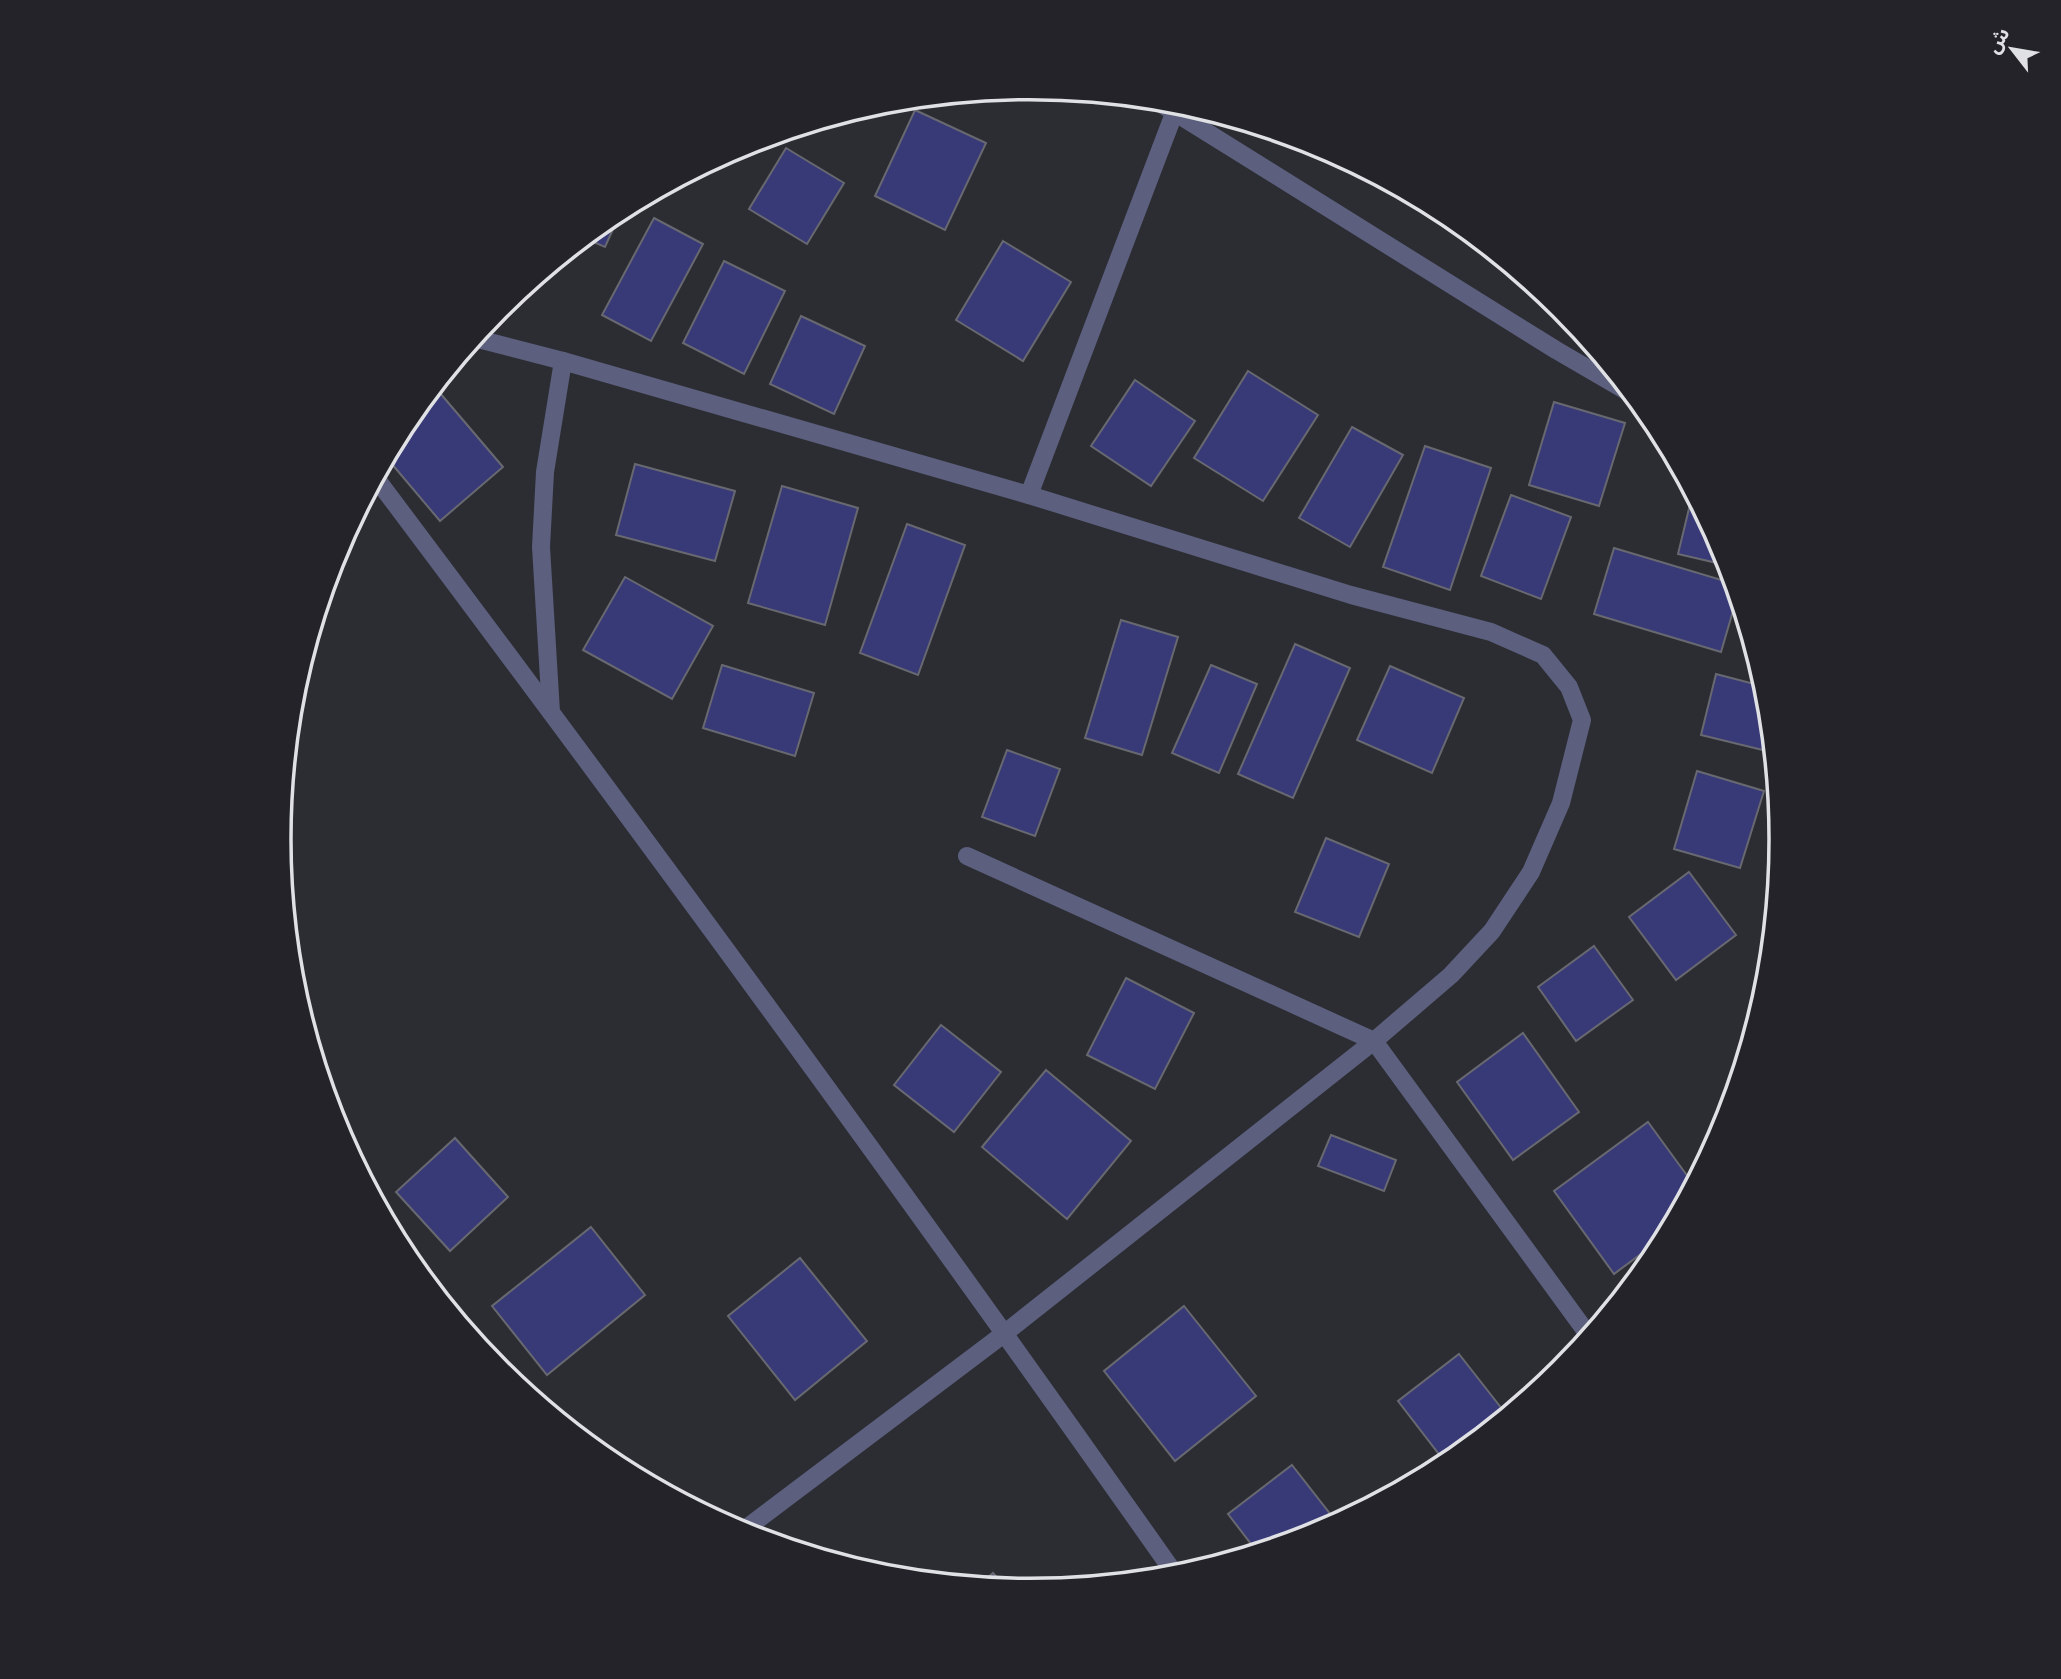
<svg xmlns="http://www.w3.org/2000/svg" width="2061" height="1679" viewBox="0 0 2061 1679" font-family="Quicksand,'Noto Sans Arabic',sans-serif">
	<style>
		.building { fill: #383977; stroke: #686970; stroke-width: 2 }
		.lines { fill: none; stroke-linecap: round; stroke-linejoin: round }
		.minor { stroke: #5c5f7d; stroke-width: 18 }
		.rim { fill: none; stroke: #e0e1e4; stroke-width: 3.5 }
	</style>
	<rect width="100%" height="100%" fill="#2c2d33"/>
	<!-- building -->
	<g class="building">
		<polygon points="915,110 986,143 945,230 875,196"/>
		<polygon points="786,148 844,183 807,244 749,209"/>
		<polygon points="622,209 605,247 584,238 613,214"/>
		<polygon points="654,218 703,244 651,341 602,315"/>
		<polygon points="1003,241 1071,282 1023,361 956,320"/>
		<polygon points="724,261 785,291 744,374 683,343"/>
		<polygon points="801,316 865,346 834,414 770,384"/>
		<polygon points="1248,371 1318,415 1263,501 1194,458"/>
		<polygon points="1135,380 1195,421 1151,486 1091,446"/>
		<polygon points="434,386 503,467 440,521 386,457 405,421"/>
		<polygon points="1554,402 1625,423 1599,506 1529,485"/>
		<polygon points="1352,427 1403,455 1350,547 1299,518"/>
		<polygon points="1425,446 1491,468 1450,590 1383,567"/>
		<polygon points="635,464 735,491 715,561 616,535"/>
		<polygon points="782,486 858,508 825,625 748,603"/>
		<polygon points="1693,492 1725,552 1730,566 1678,554"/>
		<polygon points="1511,495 1571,517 1541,599 1481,576"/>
		<polygon points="907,524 965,545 918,675 860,653"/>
		<polygon points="1614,548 1735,584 1738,594 1721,652 1594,614"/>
		<polygon points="625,577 713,626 672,699 583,650"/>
		<polygon points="1121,620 1178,637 1142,755 1085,738"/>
		<polygon points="1295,644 1350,668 1293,798 1238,774"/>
		<polygon points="722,665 814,693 795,756 703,728"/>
		<polygon points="1211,665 1257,684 1219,773 1172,753"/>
		<polygon points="1390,666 1464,698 1432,773 1357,740"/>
		<polygon points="1716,674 1766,687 1773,745 1771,752 1701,735"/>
		<polygon points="1007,750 1060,769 1035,836 982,817"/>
		<polygon points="1697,771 1764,791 1740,868 1674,849"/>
		<polygon points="1326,838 1389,864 1359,937 1295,912"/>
		<polygon points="1689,872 1736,935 1676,980 1629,917"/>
		<polygon points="1594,946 1633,1000 1576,1041 1538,987"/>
		<polygon points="1126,978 1194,1013 1155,1089 1087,1055"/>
		<polygon points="941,1025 1001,1072 954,1132 894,1085"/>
		<polygon points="1523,1033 1579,1112 1513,1160 1457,1082"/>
		<polygon points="1046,1070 1131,1141 1067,1219 982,1147"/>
		<polygon points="1648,1122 1694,1185 1669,1233 1614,1274 1554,1191"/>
		<polygon points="1331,1135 1396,1160 1384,1191 1318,1166"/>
		<polygon points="455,1138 508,1197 450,1251 396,1192"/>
		<polygon points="591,1227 645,1295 547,1375 492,1306"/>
		<polygon points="800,1258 867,1341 795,1400 728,1316"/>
		<polygon points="1184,1306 1256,1396 1175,1461 1104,1371"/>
		<polygon points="1459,1354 1506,1414 1445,1462 1398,1401"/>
		<polygon points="1292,1465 1338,1524 1318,1534 1258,1553 1228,1514"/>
		<polygon points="993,1573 1007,1589 978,1586"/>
	</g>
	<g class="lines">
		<!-- minor -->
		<g class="minor">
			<polyline points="1155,100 1556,350 1635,396"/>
			<polyline points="474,338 563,361 1029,495 1351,595 1491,632 1543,655 1569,687 1582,720 1561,803 1531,872 1492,931 1451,975 1374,1041 1005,1333 740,1533"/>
			<path d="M375 477C648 840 916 1206 1177 1577"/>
			<polyline points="1029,495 1178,103"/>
			<polyline points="551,712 541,547 545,472 563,361"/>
			<polyline points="967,856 1374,1041 1590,1337"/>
		</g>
	</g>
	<!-- crop -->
	<path d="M0 0H2061V1679H0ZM291 839a739 739 0 1 1 1478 0a739 739 0 1 1-1478 0Z" fill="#232329" fill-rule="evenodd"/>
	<path class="rim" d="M291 839a739 739 0 1 1 1478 0a739 739 0 1 1-1478 0Z"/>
	<!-- north arrow -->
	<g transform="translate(2012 49) rotate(301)" stroke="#232329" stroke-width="5" paint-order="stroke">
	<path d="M0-5L12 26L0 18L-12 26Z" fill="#e0e1e4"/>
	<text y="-10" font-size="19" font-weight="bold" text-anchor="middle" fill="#e0e1e4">ش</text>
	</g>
</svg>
